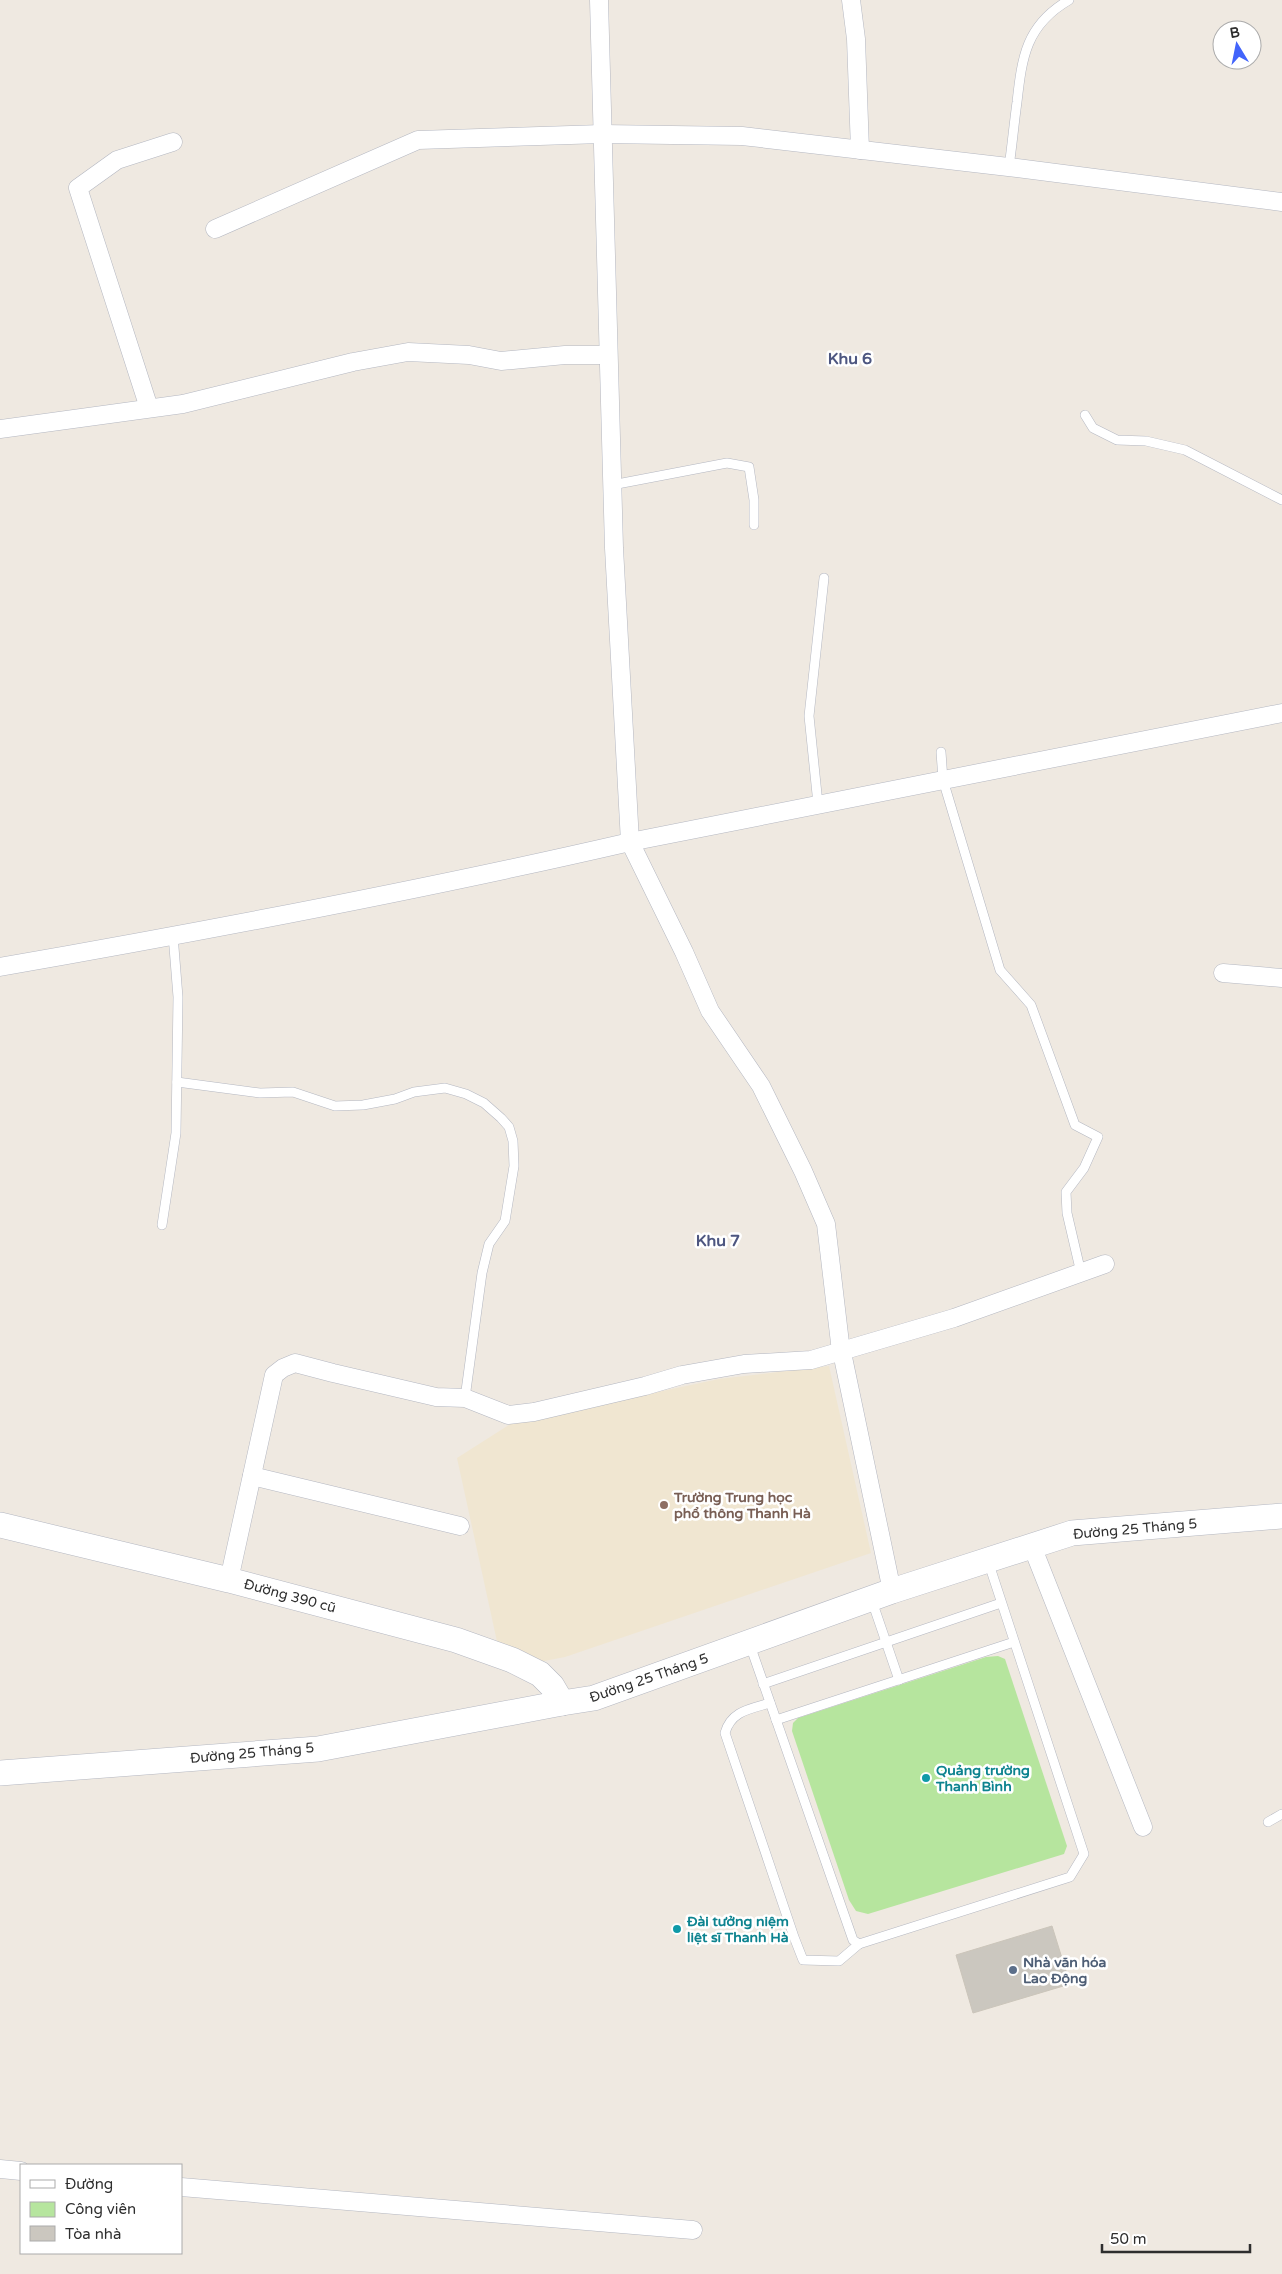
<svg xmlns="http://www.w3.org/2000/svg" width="1282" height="2274" viewBox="0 0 1282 2274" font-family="'Varela Round',sans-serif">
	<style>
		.education { fill: #f0e6d1 }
		.green { fill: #b6e59e }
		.building { fill: #cbc7bf; stroke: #cbc5ba }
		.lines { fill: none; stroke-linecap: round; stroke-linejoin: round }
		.lane-casing { stroke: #b4b7c1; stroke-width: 10 }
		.street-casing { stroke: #b4b7c1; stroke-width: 19 }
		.secondary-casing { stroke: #b4b7c1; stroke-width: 26 }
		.lane { stroke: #fff; stroke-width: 9 }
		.street { stroke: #fff; stroke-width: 18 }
		.secondary { stroke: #fff; stroke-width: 25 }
		.education-dot { fill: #8d6e63; stroke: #fff; stroke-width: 2 }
		.culture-dot { fill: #0f9aa8; stroke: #fff; stroke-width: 2 }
		.service-dot { fill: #5c6f8a; stroke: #fff; stroke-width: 2 }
		.labels { text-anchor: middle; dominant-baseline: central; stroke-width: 5; stroke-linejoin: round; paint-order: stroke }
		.education-label { font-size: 14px; font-weight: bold; fill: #785e54; stroke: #fff; text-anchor: start }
		.street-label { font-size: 14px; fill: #2e2e2e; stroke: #fff }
		.culture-label { font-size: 14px; font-weight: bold; fill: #0d838f; stroke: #fff; text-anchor: start }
		.service-label { font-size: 14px; font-weight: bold; fill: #4e5e75; stroke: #fff; text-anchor: start }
		.quarter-label { font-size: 16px; font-weight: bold; fill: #4d5680; stroke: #fff }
	</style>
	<rect width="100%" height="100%" fill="#efe9e1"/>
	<!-- education -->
	<polygon class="education" points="829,1366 871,1553 565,1657 503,1669 457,1458 512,1423 719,1379"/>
	<!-- green -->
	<polygon class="green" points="998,1656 1005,1659 1067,1846 1064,1854 868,1914 856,1911 849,1900 792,1731 793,1723 798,1718 986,1657"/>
	<!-- building -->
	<polygon class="building" points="1052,1926 1070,1984 973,2013 956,1955"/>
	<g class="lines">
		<defs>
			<g id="lane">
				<path d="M1009 167C1012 146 1014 124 1017 102 1022 57 1026 25 1069 0"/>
				<polyline points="1085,415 1093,428 1117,440 1146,441 1185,450 1282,500"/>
				<polyline points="612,485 727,463 749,467 754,500 754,525"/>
				<polyline points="941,752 943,780 1000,970 1031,1005 1075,1125 1098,1137 1084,1168 1066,1192 1067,1213 1081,1273"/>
				<polyline points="818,804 809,716 824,578"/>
				<polyline points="177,1082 260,1093 293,1092 335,1106 363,1105 395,1099 414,1092 445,1088 466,1094 484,1103 501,1118 509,1127 513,1141 514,1166 505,1221 489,1244 482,1273 465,1398"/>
				<polyline points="162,1225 176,1133 178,997 173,935"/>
				<polyline points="872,1601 899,1680"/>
				<polyline points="750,1645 853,1940 859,1944 1070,1877 1084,1854 988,1561"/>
				<polyline points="763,1684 1001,1603"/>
				<path d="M770 1703C750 1709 731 1711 725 1733L794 1937 803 1960 839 1961 859 1944"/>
				<polyline points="776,1720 1014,1642"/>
				<polyline points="1268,1822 1282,1814"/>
			</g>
			<g id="street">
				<polyline points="599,0 614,548 630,842 684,952 710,1011 761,1086 803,1171 826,1224 840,1343 892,1591"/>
				<polyline points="851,0 856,39 860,150"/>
				<polyline points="215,229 418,140 602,134 742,136 1017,168 1282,202"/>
				<polyline points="149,408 78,188 117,160 173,142"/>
				<polyline points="0,429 183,404 353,362 408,352 469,355 501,361 565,355 608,355"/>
				<path d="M0 967C211 930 422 890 630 842L1282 713"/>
				<polyline points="1223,973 1282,978"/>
				<polyline points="252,1476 460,1526"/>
				<polyline points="1032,1546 1143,1827"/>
				<polyline points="229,1580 274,1375 283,1368 295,1363 333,1373 436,1397 465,1398 508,1415 534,1412 645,1386 682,1375 744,1364 811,1360 954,1318 1105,1264"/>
				<polyline points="0,2169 21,2171"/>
				<polyline points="181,2187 693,2230"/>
			</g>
			<g id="secondary">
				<polyline points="0,1525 229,1580 456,1640 512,1660 540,1674 552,1686 562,1703"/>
				<polyline points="0,1773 318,1749 562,1703 594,1698 892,1591 1072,1533 1282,1516"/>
			</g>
		</defs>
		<!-- lane casing -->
		<use href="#lane" class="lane-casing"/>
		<!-- street casing -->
		<use href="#street" class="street-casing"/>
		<!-- secondary casing -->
		<use href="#secondary" class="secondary-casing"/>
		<!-- lane -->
		<use href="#lane" class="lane"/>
		<!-- street -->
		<use href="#street" class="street"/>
		<!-- secondary -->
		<use href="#secondary" class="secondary"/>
	</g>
	<!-- markers -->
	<circle class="education-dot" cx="664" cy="1505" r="5"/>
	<g class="culture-dot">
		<circle cx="926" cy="1778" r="5"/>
		<circle cx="677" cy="1929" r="5"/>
	</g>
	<circle class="service-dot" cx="1013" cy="1970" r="5"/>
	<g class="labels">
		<!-- education labels -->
		<g class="education-label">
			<text x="674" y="1497">Trường Trung học<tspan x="674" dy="16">phổ thông Thanh Hà</tspan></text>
		</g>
		<!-- street labels -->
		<g class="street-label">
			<text transform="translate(1135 1529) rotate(-5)">Đường 25 Tháng 5</text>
			<text transform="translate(290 1596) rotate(15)">Đường 390 cũ</text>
			<text transform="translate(649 1678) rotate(-19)">Đường 25 Tháng 5</text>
			<text transform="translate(252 1753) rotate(-5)">Đường 25 Tháng 5</text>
		</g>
		<!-- culture labels -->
		<g class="culture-label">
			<text x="936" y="1770">Quảng trường<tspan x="936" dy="16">Thanh Bình</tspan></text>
			<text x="687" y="1921">Đài tưởng niệm<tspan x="687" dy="16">liệt sĩ Thanh Hà</tspan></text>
		</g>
		<!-- service labels -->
		<g class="service-label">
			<text x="1023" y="1962">Nhà văn hóa<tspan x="1023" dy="16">Lao Động</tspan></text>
		</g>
		<!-- quarter labels -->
		<g class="quarter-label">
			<text x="850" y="359">Khu 6</text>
			<text x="718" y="1241">Khu 7</text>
		</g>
	</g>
	<!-- legend -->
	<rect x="20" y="2164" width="162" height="90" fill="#ffffff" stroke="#ababab"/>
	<rect x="30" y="2180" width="25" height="8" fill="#ffffff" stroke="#ababab"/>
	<text x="65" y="2189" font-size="15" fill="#2e2e2e">Đường</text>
	<rect x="30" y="2202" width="25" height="15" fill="#b6e59e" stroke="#ababab"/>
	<text x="65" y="2214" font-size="15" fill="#2e2e2e">Công viên</text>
	<rect x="30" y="2226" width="25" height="15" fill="#cbc7bf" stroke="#ababab"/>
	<text x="65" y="2239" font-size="15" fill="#2e2e2e">Tòa nhà</text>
	<!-- north arrow -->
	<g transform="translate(1237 45) rotate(350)"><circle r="24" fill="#ffffff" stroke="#ababab"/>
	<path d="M0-4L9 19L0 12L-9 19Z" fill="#4264fb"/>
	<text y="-8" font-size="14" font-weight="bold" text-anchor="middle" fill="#2e2e2e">B</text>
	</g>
	<!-- scale -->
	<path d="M1102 2244v8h148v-8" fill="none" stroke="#2e2e2e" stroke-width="2.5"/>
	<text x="1110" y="2244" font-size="15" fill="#2e2e2e" stroke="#ffffff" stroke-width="4" paint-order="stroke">50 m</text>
</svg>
